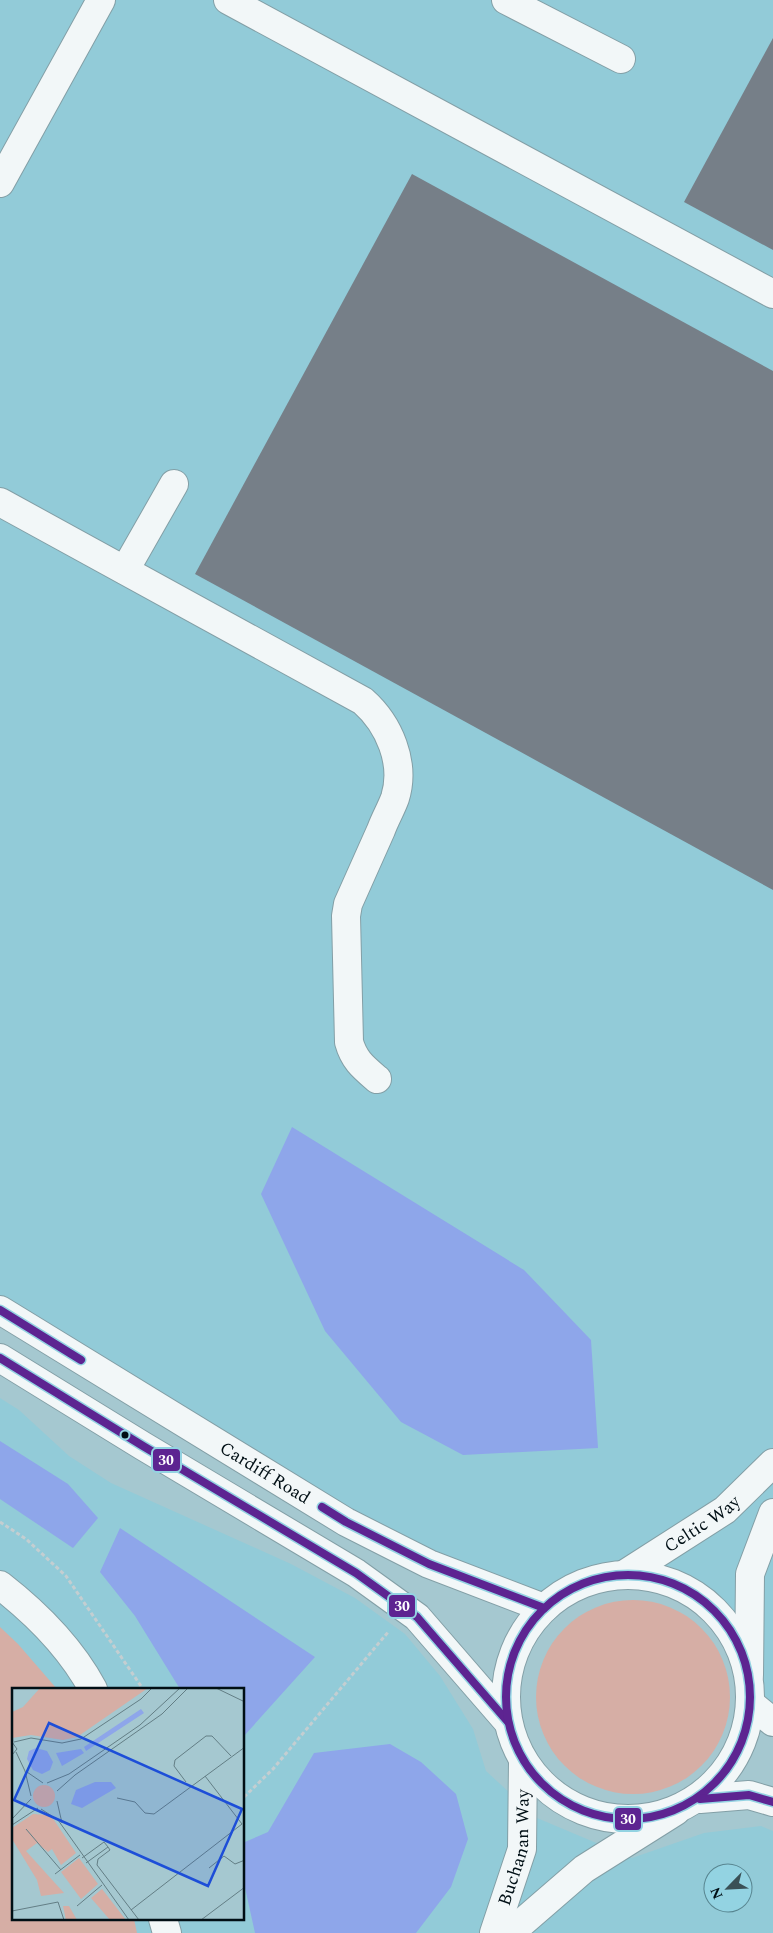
<svg xmlns="http://www.w3.org/2000/svg" width="773" height="1933" viewBox="0 0 773 1933" font-family="Spectral,serif">
	<style>
		.built { fill: #92cbd8; fill-rule: evenodd }
		.green { fill: #d6aea5 }
		.water { fill: #8ea6ea }
		.building { fill: #767f88 }
		.lines { fill: none; stroke-linecap: round; stroke-linejoin: round }
		.minor-casing { stroke: #839fa6; stroke-width: 30 }
		.major-casing { stroke: #839fa6; stroke-width: 30 }
		.path { stroke: #c4ced1; stroke-width: 3; stroke-dasharray: 4 2.5; stroke-linecap: butt }
		.minor { stroke: #f2f7f8; stroke-width: 28 }
		.major { stroke: #f2f7f8; stroke-width: 28 }
		.bus-1-casing { stroke: #93d3e2; stroke-width: 11 }
		.bus-1 { stroke: #5d2491; stroke-width: 8 }
		.bus-dot { fill: #000f15; stroke: #93d3e2; stroke-width: 2 }
		.labels { text-anchor: middle; dominant-baseline: central; stroke-width: 5; stroke-linejoin: round; paint-order: stroke }
		.street-label { font-size: 18px; fill: #000f15; stroke: #93d3e2 }
		.inset-road { fill: none; stroke: #637e85; stroke-width: 1 }
		.view { fill: #1d4ed8; fill-opacity: 0.15; stroke: #1d4ed8; stroke-width: 2.5 }
		.inset-edge { fill: none; stroke: #000f15; stroke-width: 2.5 }
		.line-badge { stroke: #93d3e2; stroke-width: 2 }
		.badge-label { font-size: 14px; text-anchor: middle; font-weight: bold; fill: #fff }
	</style>
	<rect width="100%" height="100%" fill="#a5c8d0"/>
	<!-- built -->
	<g class="built">
		<polygon points="0,0 773,0 773,1722 752,1705 749,1675 740,1644 722,1617 683,1587 625,1574 574,1586 544,1608 429,1564 0,1310"/>
		<path d="M0 1398 19 1410 69 1456 111 1483 291 1564 355 1598 405 1634 440 1676 473 1729 486 1771 537 1818 632 1858 704 1833 761 1826 773 1831V1933H0ZM14 1689H244V1919H14ZM713 1873H743V1903H713Z"/>
	</g>
	<!-- green -->
	<g class="green">
		<circle cx="633" cy="1697" r="97"/>
		<polygon points="0,1627 18,1644 57,1689 14,1689 14,1919 134,1919 137,1933 0,1933"/>
	</g>
	<!-- water -->
	<g class="water">
		<polygon points="292,1127 524,1270 591,1340 598,1448 463,1455 401,1422 325,1331 261,1194"/>
		<polygon points="0,1441 68,1484 98,1518 73,1548 0,1499"/>
		<polygon points="120,1528 315,1657 244,1736 244,1689 180,1689 135,1616 100,1572"/>
		<polygon points="390,1744 421,1762 456,1794 468,1839 451,1887 416,1933 255,1933 244,1883 245,1842 268,1832 314,1753"/>
	</g>
	<!-- building -->
	<g class="building">
		<polygon points="773,38 773,250 684,202"/>
		<polygon points="412,174 773,371 773,890 195,574"/>
	</g>
	<g class="lines">
		<defs>
			<g id="minor">
				<polyline points="228,0 773,294"/>
				<polyline points="506,0 621,59"/>
				<polyline points="0,183 101,0"/>
				<path d="M0 502 363 701C389 724 406 763 395 798 391 809 385 819 381 830 370 855 359 879 348 904L346 916 349 1042C354 1060 363 1067 377 1079"/>
				<polyline points="125,570 174,484"/>
				<path id="s1" d="M625 1574 725 1510 773 1463"/>
				<path d="M0 1585C36 1613 71 1648 93 1689"/>
				<polyline points="749,1675 750,1574 773,1513"/>
				<polyline points="163,1919 167,1933"/>
				<path id="s2" d="M494 1933 522 1849 523 1761"/>
				<polyline points="510,1933 584,1869 676,1811"/>
			</g>
			<g id="major">
				<path id="s3" d="M0 1310 346 1522 429 1564 544 1608"/>
				<polyline points="0,1358 143,1446 356,1573 417,1617 508,1722"/>
				<circle cx="628" cy="1697" r="122"/>
				<polyline points="752,1705 773,1722"/>
				<polyline points="700,1799 749,1795 773,1802"/>
			</g>
		</defs>
		<!-- minor casing -->
		<use href="#minor" class="minor-casing"/>
		<!-- major casing -->
		<use href="#major" class="major-casing"/>
		<!-- path -->
		<g class="path">
			<polyline points="0,1522 26,1539 66,1576 143,1689"/>
			<polyline points="244,1797 273,1769 389,1631"/>
		</g>
		<!-- minor -->
		<use href="#minor" class="minor"/>
		<!-- major -->
		<use href="#major" class="major"/>
		<defs>
			<g id="bus-1">
				<polyline points="0,1310 81,1360"/>
				<polyline points="0,1358 143,1446 356,1573 417,1617 508,1722"/>
				<polyline points="322,1507 346,1522 429,1564 544,1608"/>
				<circle cx="628" cy="1697" r="122"/>
				<polyline points="700,1799 749,1795 773,1802"/>
			</g>
		</defs>
		<!-- bus-1 casing -->
		<use href="#bus-1" class="bus-1-casing"/>
		<!-- bus-1 -->
		<use href="#bus-1" class="bus-1"/>
	</g>
	<!-- markers -->
	<circle class="bus-dot" cx="125" cy="1435" r="4.5"/>
	<g class="labels">
		<!-- street labels -->
		<g class="street-label">
			<text stroke="none"><textPath href="#s3" startOffset="311">Cardiff Road</textPath></text>
			<text stroke="none"><textPath href="#s1" startOffset="92">Celtic Way</textPath></text>
			<text stroke="none"><textPath href="#s2" startOffset="89">Buchanan Way</textPath></text>
		</g>
	</g>
	<!-- overview -->
	<g transform="translate(12 1688)">
		<rect width="232" height="232" fill="#a5c8d0"/>
		<path d="M28 0H136L65 49 51 52 19 47 0 50V24L11 19ZM21 108a11 11 0 1 1 22 0a11 11 0 1 1-22 0ZM21 126 36 127 42 132 64 165 49 177 40 161 36 164 25 155 14 163 52 205 29 208 25 192 0 151V140ZM67 170 86 196 69 211 49 184ZM90 201 114 232H98L79 210ZM51 218H57L65 232H54Z" fill="#d6aea5"/>
		<path d="M129 21 132 25 74 63 72 59ZM24 60 35 63 41 74 38 82 30 86 21 82 15 71 17 63ZM69 61 72 65 50 78 44 65ZM83 94H99L104 100 70 120 59 116 64 102Z" fill="#8ea6ea"/>
		<path class="inset-road" d="M204 0 233 14M0 54 5 61 0 67M2 54 19 50 50 55 69 51 129 11 140 0M4 64 13 83 19 108M15 84 31 95M174 94 162 78 163 72 194 48H200L219 68M35 95 57 86 128 37 168 0M45 103 63 87 150 26 176 0M105 110 123 114 133 125 142 126 233 59M45 113 50 135M29 121 46 132 117 232M0 131 19 111M0 137 26 120M14 141 49 182M96 159 98 162 86 171 85 177 127 232M70 170 92 154 96 159M74 175 96 159M197 180 212 168 223 176 233 172M43 186 68 167M65 218 90 197M119 222 230 136 193 88M0 223 46 214 52 232M189 232 233 199"/>
		<path class="view" d="M37 35 230 121 196 198 2 112Z"/>
		<rect width="232" height="232" class="inset-edge"/>
	</g>
	<g class="line-badge">
		<rect x="152" y="1448" width="29" height="24" rx="5" fill="#5d2491"/>
		<rect x="388" y="1594" width="28" height="24" rx="5" fill="#5d2491"/>
		<rect x="614" y="1807" width="28" height="24" rx="5" fill="#5d2491"/>
	</g>
	<g class="badge-label">
		<text x="166" y="1465">30</text>
		<text x="402" y="1611">30</text>
		<text x="628" y="1824">30</text>
	</g>
	<!-- north arrow -->
	<g transform="translate(728 1888) rotate(246)"><circle r="24" fill="#93d3e2" stroke="#588590"/>
	<path d="M0-4L9 19L0 12L-9 19Z" fill="#3a5056"/>
	<text y="-8" font-size="14" font-weight="bold" text-anchor="middle" fill="#000f15">N</text>
	</g>
</svg>
